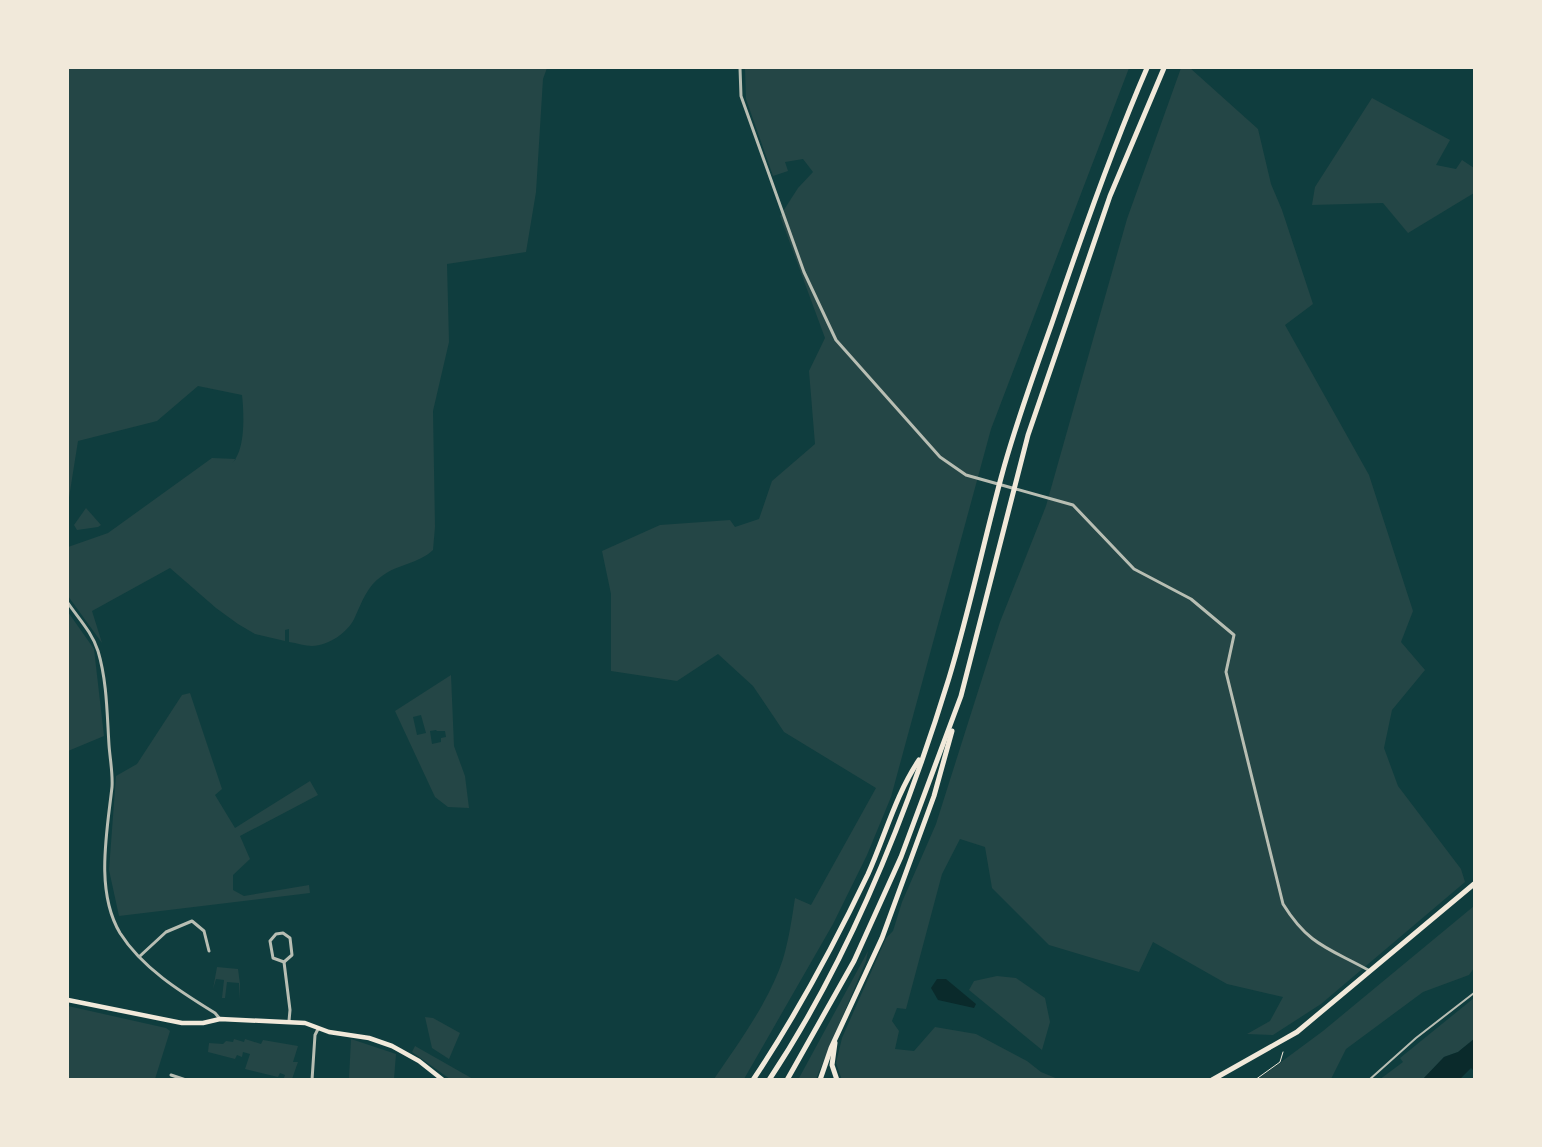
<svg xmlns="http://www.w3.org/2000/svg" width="1542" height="1147" viewBox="0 0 1542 1147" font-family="'Noto Serif',serif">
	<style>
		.green { fill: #244646; fill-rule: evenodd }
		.water { fill: #0a2a2b }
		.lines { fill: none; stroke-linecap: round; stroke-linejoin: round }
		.path { stroke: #f1e9da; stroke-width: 1 }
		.service { stroke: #b8beb3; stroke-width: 2 }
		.minor { stroke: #b8beb3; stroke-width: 3 }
		.secondary { stroke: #f1e9da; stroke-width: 4.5 }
		.primary { stroke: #f1e9da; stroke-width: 5 }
		.trunk { stroke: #f1e9da; stroke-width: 5 }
	</style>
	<rect width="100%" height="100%" fill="#0f3d3e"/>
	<!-- green -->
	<g class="green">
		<path d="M68 68H547L543 79 536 192 526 252 447 264 449 342 433 411 435 527 433 550C418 564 398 564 382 576 367 586 362 602 355 617 349 632 328 646 312 646 305 646 297 643 289 642V629L285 630V641L255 634 238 624 216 608 170 568 92 611 102 643 68 596V547L108 533 212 458 236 459 231 464C246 452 244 413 242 395L198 386 157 421 78 441 68 504Z"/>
		<path d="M745 68H1129L991 429 891 797 867 855 833 924 744 1079H714C738 1044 770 1000 783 959 789 939 792 918 795 898L811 905 876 788 784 732 753 686 718 654 677 681 611 671V594L602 551 660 525 730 520 735 527 759 519 772 481 815 444 809 371 825 338 780 216 798 188 813 172 803 159 785 162 788 171 773 176 746 99Z"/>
		<polygon points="1181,68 1190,68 1258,129 1271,184 1282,210 1313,304 1285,325 1369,475 1413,611 1401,642 1425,670 1392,710 1384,748 1398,786 1461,869 1465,882 1321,1004 1273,1035 1247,1034 1270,1021 1283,997 1227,984 1153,942 1139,972 1049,945 992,888 985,847 960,839 942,874 906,1009 897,1008 892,1021 899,1031 895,1049 914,1051 935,1027 976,1034 1027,1061 1041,1072 1058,1079 842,1080 836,1063 842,1038 886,938 893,931 902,902 936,824 1000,622 1046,506 1127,219"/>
		<polygon points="1372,98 1450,140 1436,165 1456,169 1462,160 1474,168 1474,193 1408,233 1383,203 1312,205 1315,187"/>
		<polygon points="86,508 101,525 98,527 77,530 74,525"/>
		<polygon points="68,612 94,649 104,736 68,751"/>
		<path d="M451 675 454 746 465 776 469 808 448 807 435 797 395 711ZM421 715 426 733 417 735 413 717ZM436 730 437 731H445L446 737 441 738V742L432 744 430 731Z"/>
		<polygon points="190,693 222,789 215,795 235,828 310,781 318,795 240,836 250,859 233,875 233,890 244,896 309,885 310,893 119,916 109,870 116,776 137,764 182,695"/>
		<polygon points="1474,906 1474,968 1469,975 1423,992 1346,1049 1331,1079 1257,1080 1323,1031"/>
		<polygon points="868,951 866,961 816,1079 798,1080"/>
		<polygon points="217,967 238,969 240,984 239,1000 239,983 227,982 225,998 222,998 224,980 216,979 213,989"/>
		<polygon points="997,976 1016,978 1045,998 1050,1022 1042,1050 969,990 974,981"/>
		<polygon points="1474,998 1474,1039 1458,1052 1444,1057 1423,1079 1379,1080 1403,1062 1400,1058"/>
		<polygon points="68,1006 166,1028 170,1031 155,1079 68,1079"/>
		<polygon points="425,1017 433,1018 460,1033 449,1059 432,1048"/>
		<polygon points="234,1039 244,1042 245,1039 261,1044 263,1040 298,1046 293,1062 298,1062 292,1079 284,1078 285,1075 280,1073 278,1077 245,1069 250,1054 243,1052 242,1057 237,1055 235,1059 208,1052 209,1043 223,1044 226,1041 233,1042"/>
		<polygon points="351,1039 396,1054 394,1079 349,1079"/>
		<polygon points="415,1046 473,1079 450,1079 412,1052"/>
	</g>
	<!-- water -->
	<g class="water">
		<polygon points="937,979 946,979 976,1004 974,1008 938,1000 931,988"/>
		<polygon points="1474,1039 1474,1071 1471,1068 1460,1079 1423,1079 1444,1057 1458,1052"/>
	</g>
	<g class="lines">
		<!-- path -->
		<polyline class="path" points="1255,1080 1280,1062 1283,1052"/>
		<!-- service -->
		<polyline class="service" points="1369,1080 1416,1038 1474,993"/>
		<!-- minor -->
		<g class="minor">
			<path d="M740 68 741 96 804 272 836 340 940 457 966 475 1073 505 1134 569 1191 599 1234 635 1226 672 1283 904C1309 946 1329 948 1370 971"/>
			<path d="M68 603C78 618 92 632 98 651 107 681 107 714 109 745 110 759 113 774 112 787 107 832 95 891 120 933 142 968 181 992 215 1013L220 1019"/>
			<polygon points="283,933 290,938 292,955 284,962 273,958 270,941 276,934"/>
			<polyline points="140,956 166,932 192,921 204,931 209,951"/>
			<polyline points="284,962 290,1010 289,1021"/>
			<polyline points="171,1075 186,1080"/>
			<polyline points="312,1080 315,1035 318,1029"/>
		</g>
		<!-- secondary -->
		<polyline class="secondary" points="68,1000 182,1023 203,1023 220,1019 305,1023 329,1032 369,1038 392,1046 419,1061 443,1080"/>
		<!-- primary -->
		<polyline class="primary" points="1212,1080 1297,1032 1474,884"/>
		<!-- trunk -->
		<g class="trunk">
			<polyline points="835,1043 832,1065 837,1080"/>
			<path d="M753 1080C797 1014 834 945 868 874 885 836 896 794 919 760"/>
			<path d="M769 1080C850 958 906 818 949 678 969 612 983 545 1001 478 1015 425 1034 374 1052 323 1081 237 1111 151 1147 68"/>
			<polyline points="787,1080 854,961 901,857 961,696 1028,435 1110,196 1164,68"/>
			<polyline points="820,1080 831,1048 882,938 934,796 952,731"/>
		</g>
	</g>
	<!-- border -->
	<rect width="1542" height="1147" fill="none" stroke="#f1e9da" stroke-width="138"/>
</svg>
